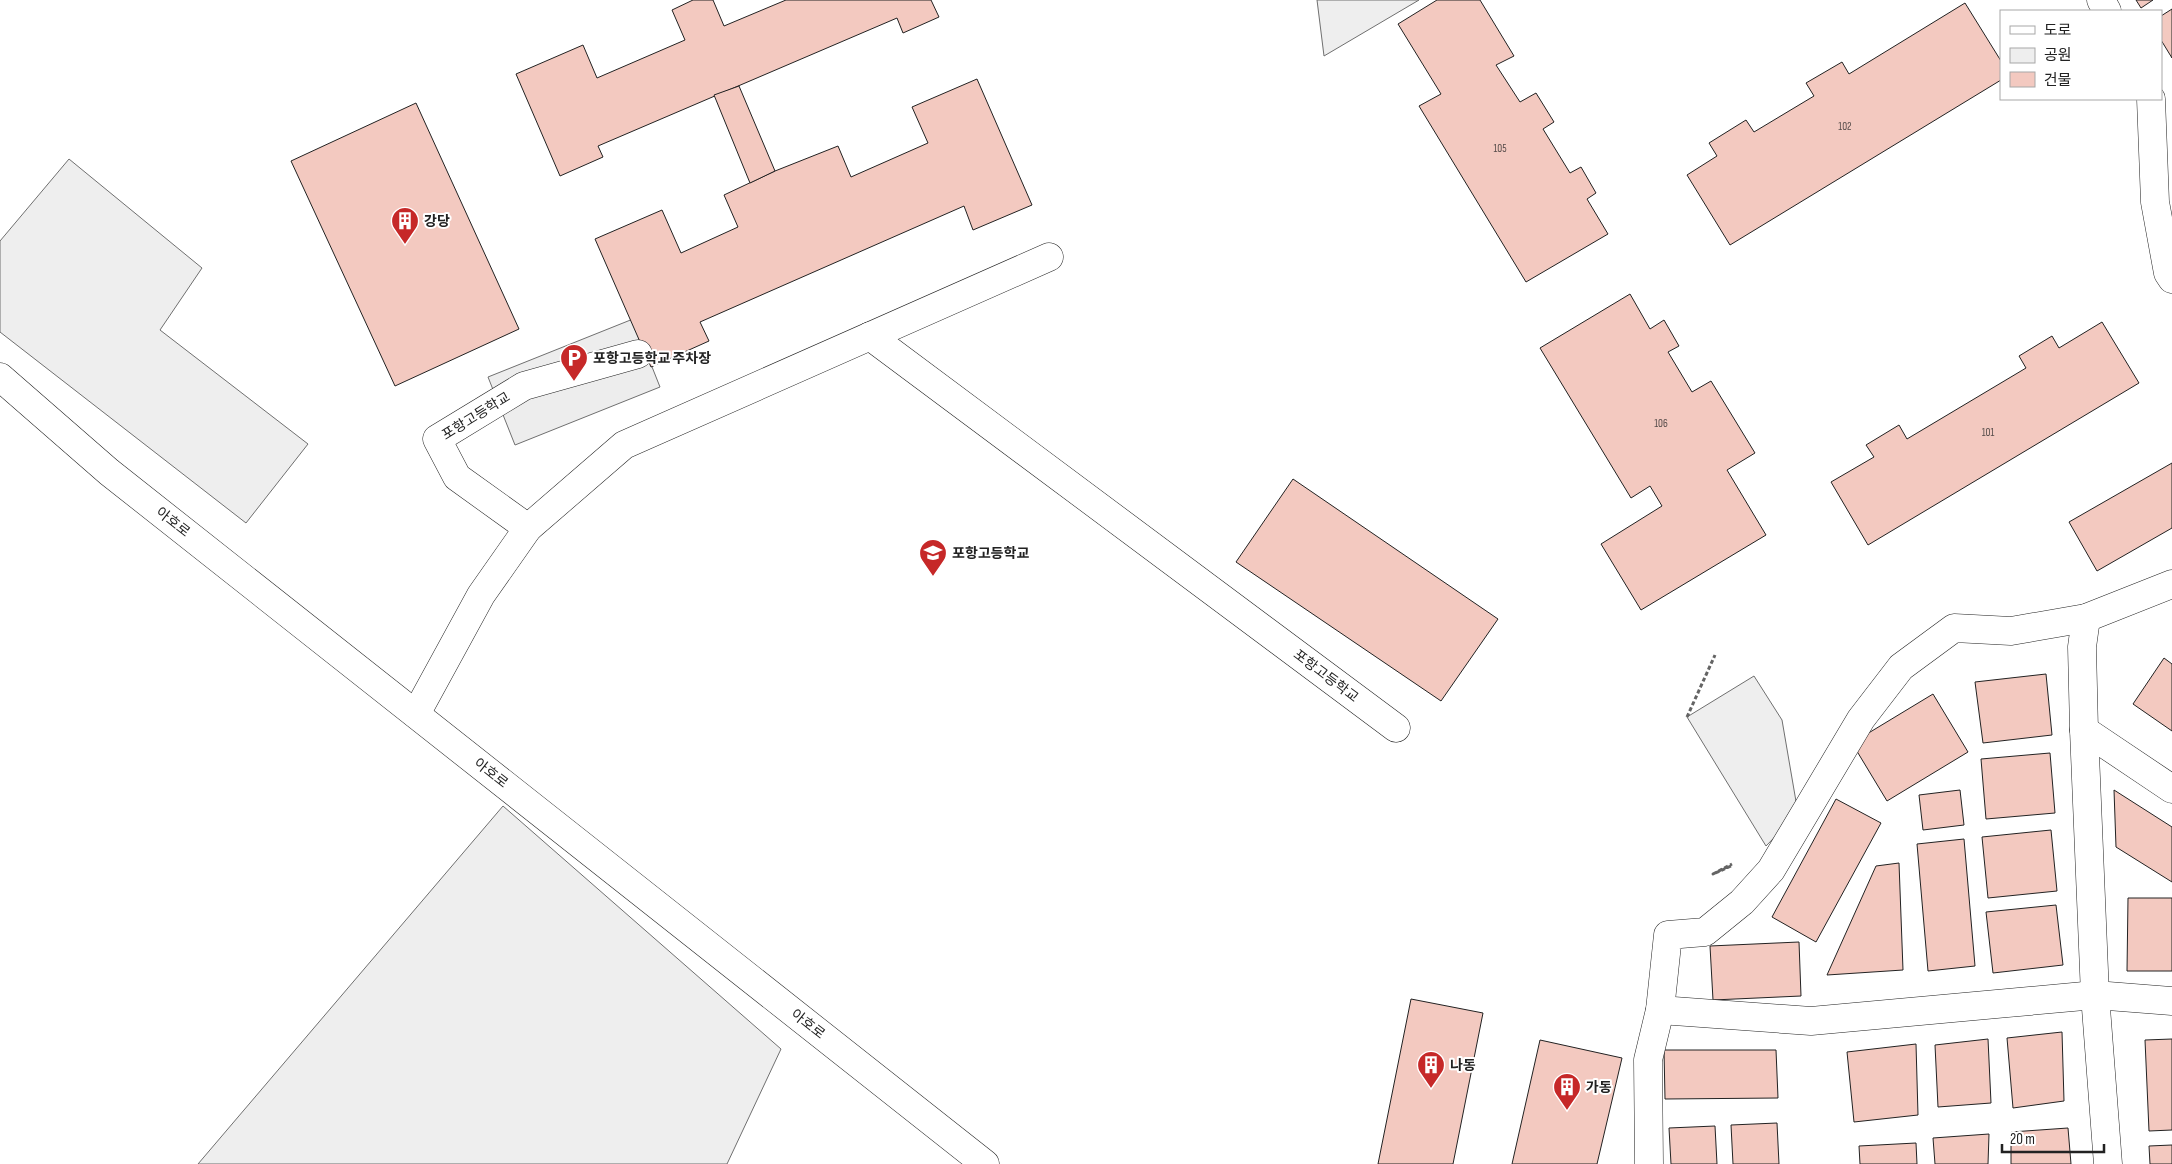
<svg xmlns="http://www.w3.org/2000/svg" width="2172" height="1164" viewBox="0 0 2172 1164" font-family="'Sofia Sans Condensed','Noto Sans KR',sans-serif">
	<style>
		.green { fill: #eee; stroke: #6f6f6f }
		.parking { fill: #ededed; stroke: #6f6f6f }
		.building { fill: #f3c9c0; stroke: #222 }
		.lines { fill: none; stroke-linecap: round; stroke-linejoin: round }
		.minor-casing { stroke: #222; stroke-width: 29 }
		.major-casing { stroke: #222; stroke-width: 29 }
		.path { stroke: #646464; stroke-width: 3; stroke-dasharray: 4 2.5; stroke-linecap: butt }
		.minor { stroke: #fff; stroke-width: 28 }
		.major { stroke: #fff; stroke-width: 28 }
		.labels { text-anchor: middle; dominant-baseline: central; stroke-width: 4; stroke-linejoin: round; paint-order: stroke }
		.number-label { font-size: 11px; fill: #564c4a }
		.poi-label { font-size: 14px; font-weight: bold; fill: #222; stroke: #fff; text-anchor: start }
		.street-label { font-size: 14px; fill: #222; stroke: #fff }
	</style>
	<rect width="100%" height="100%" fill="#fff"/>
	<!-- green -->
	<g class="green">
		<polygon points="1317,0 1419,0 1324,56"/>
		<polygon points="69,159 202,268 160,330 308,444 246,523 0,332 0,241"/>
		<polygon points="1754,676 1782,720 1798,813 1766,846 1687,717"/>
		<polygon points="503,806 781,1049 727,1164 198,1164"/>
	</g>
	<!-- parking -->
	<polygon class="parking" points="633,319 660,387 515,445 488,377"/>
	<!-- building -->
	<g class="building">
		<polygon points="693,0 713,0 724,26 786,0 931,0 939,17 903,33 897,18 598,146 603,157 560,176 516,74 583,45 597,78 685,40 672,10"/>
		<polygon points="1437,0 1480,0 1514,56 1496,65 1520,102 1536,93 1554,122 1543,129 1570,173 1581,167 1596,193 1587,199 1608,234 1526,282 1419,106 1441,94 1398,24"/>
		<polygon points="2136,0 2153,0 2141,8"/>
		<polygon points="1965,3 2001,61 2001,80 1730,245 1687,175 1717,156 1709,143 1746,120 1754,132 1814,96 1806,83 1842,62 1849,74"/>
		<polygon points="2172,9 2172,58 2161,40 2161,16"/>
		<polygon points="977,79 1032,205 973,230 964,206 700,322 709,341 651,367 595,239 662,210 681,253 738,227 724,195 775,171 838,146 851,177 928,143 912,107"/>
		<polygon points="739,86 775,171 750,183 714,95"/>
		<polygon points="416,103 519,329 395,386 291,161"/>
		<polygon points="1630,294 1650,329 1664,320 1679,346 1668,352 1692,392 1711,381 1755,453 1727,470 1766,535 1641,610 1601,544 1662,506 1650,486 1631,498 1540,348"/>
		<polygon points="2102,322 2139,383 1868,545 1831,482 1874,457 1866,445 1899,425 1907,439 2026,368 2019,356 2052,336 2059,348"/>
		<polygon points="2172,463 2172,528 2097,571 2069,522"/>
		<polygon points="1293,479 1498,619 1441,701 1236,562"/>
		<polygon points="2164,658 2172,664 2172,731 2133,704"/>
		<polygon points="2046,674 2052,735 1983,743 1975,682"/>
		<polygon points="1933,694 1968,752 1887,801 1852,743"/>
		<polygon points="2050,753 2055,813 1986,819 1981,759"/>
		<polygon points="1960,790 1964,825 1923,830 1919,795"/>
		<polygon points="2114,790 2172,827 2172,882 2116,847"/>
		<polygon points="1836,799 1881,823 1816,942 1772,917"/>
		<polygon points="2051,830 2057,891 1988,898 1982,837"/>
		<polygon points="1964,839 1975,966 1928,971 1917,844"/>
		<polygon points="1899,863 1903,970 1827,975 1876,866"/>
		<polygon points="2128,898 2172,898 2172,971 2127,971"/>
		<polygon points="2056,905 2063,965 1993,973 1986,912"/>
		<polygon points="1799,942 1801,996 1713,1000 1710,946"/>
		<polygon points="1411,999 1483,1013 1453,1164 1378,1164"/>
		<polygon points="2062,1032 2064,1101 2013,1108 2007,1038"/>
		<polygon points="1988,1039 1991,1103 1938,1107 1935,1045"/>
		<polygon points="2172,1039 2172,1130 2149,1131 2145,1040"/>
		<polygon points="1540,1040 1622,1058 1597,1164 1512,1164"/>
		<polygon points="1916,1044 1918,1115 1854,1122 1847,1052"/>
		<polygon points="1664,1050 1776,1050 1778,1098 1665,1099"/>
		<polygon points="1777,1123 1779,1164 1733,1164 1731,1125"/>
		<polygon points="1715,1126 1717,1164 1671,1164 1669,1128"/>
		<polygon points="2068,1128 2071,1164 2011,1164 2011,1132"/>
		<polygon points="1989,1134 1988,1164 1935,1164 1933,1138"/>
		<polygon points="1916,1143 1917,1164 1860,1164 1859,1146"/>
		<polygon points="2172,1145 2172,1164 2150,1164 2149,1146"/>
	</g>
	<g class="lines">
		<defs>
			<g id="minor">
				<polyline points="2101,0 2107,11"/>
				<polyline points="2151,99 2155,202 2168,273 2172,279"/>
				<polyline points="870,336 1396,728"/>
				<polyline points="528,528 457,477 437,439 524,386 638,354"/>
				<polyline points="2086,618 2082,647 2084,730 2095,995 2108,1164"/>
				<polyline points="416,714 481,595 528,528 624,445 1049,257"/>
				<polyline points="2084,730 2172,789"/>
				<polyline points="1660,1010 1811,1021 2095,995 2172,1001"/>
				<polyline points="1649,1164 1648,1060 1660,1010 1668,935 1705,932 1742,902 1771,870 1861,719 1901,667 1954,628 2011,631 2086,618 2172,584"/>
			</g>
			<polyline id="major" points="0,377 109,472 985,1164"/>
		</defs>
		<!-- minor casing -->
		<use href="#minor" class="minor-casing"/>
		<!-- major casing -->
		<use href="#major" class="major-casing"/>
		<!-- path -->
		<g class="path">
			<polyline points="1687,717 1715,655"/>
			<polyline points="1731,866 1713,874 1732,864"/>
		</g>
		<!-- minor -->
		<use href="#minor" class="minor"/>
		<!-- major -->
		<use href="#major" class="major"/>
	</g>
	<!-- icons -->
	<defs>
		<symbol id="building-pin" viewBox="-11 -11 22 30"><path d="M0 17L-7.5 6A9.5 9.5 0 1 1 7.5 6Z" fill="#c62828" stroke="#fff"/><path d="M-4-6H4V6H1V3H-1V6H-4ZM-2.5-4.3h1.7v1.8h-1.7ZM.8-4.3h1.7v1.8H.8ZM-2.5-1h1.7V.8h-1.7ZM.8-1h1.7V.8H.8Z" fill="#fff"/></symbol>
		<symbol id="parking-pin" viewBox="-11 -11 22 30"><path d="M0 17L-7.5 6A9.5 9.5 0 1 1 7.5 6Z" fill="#c62828" stroke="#fff"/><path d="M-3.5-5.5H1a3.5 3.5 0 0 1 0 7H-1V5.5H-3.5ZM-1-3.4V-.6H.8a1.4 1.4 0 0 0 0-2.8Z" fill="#fff"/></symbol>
		<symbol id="school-pin" viewBox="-11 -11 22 30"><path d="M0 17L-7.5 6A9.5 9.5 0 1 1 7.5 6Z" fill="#c62828" stroke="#fff"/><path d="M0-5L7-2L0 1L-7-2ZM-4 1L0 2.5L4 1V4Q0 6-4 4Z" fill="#fff"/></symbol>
	</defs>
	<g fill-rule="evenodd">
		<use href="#building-pin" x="389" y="205" width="32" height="43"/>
		<use href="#parking-pin" x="558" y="342" width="32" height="43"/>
		<use href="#school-pin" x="917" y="537" width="32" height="43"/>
		<use href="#building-pin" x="1415" y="1049" width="32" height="43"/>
		<use href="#building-pin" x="1551" y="1071" width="32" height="43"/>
	</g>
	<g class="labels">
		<!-- number labels -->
		<g class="number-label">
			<text x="1845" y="126">102</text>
			<text x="1500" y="148">105</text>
			<text x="1661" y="423">106</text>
			<text x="1988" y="432">101</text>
		</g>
		<!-- poi labels -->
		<g class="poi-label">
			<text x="424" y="221">강당</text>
			<text x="593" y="358">포항고등학교 주차장</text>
			<text x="952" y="553">포항고등학교</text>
			<text x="1450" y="1065">나동</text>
			<text x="1586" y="1087">가동</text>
		</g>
		<!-- street labels -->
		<g class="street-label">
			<text transform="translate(476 416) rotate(-32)">포항고등학교</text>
			<text transform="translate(173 522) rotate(38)">아호로</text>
			<text transform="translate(1326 676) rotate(37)">포항고등학교</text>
			<text transform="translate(491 773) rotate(38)">아호로</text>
			<text transform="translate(808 1024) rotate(38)">아호로</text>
		</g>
	</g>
	<!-- legend -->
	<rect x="2000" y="10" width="162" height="90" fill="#ffffff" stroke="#a7a7a7"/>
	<rect x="2010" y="26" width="25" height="8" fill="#ffffff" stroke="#a7a7a7"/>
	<text x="2044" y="35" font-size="15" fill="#222222">도로</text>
	<rect x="2010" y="48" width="25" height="15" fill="#eeeeee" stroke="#a7a7a7"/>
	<text x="2044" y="60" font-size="15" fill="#222222">공원</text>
	<rect x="2010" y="72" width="25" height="15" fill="#f3c9c0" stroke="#a7a7a7"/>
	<text x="2044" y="85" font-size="15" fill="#222222">건물</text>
	<!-- scale -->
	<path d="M2002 1144v8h102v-8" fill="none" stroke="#222222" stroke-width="2.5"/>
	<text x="2010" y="1144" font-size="15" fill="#222222" stroke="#ffffff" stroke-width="4" paint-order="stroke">20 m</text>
</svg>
